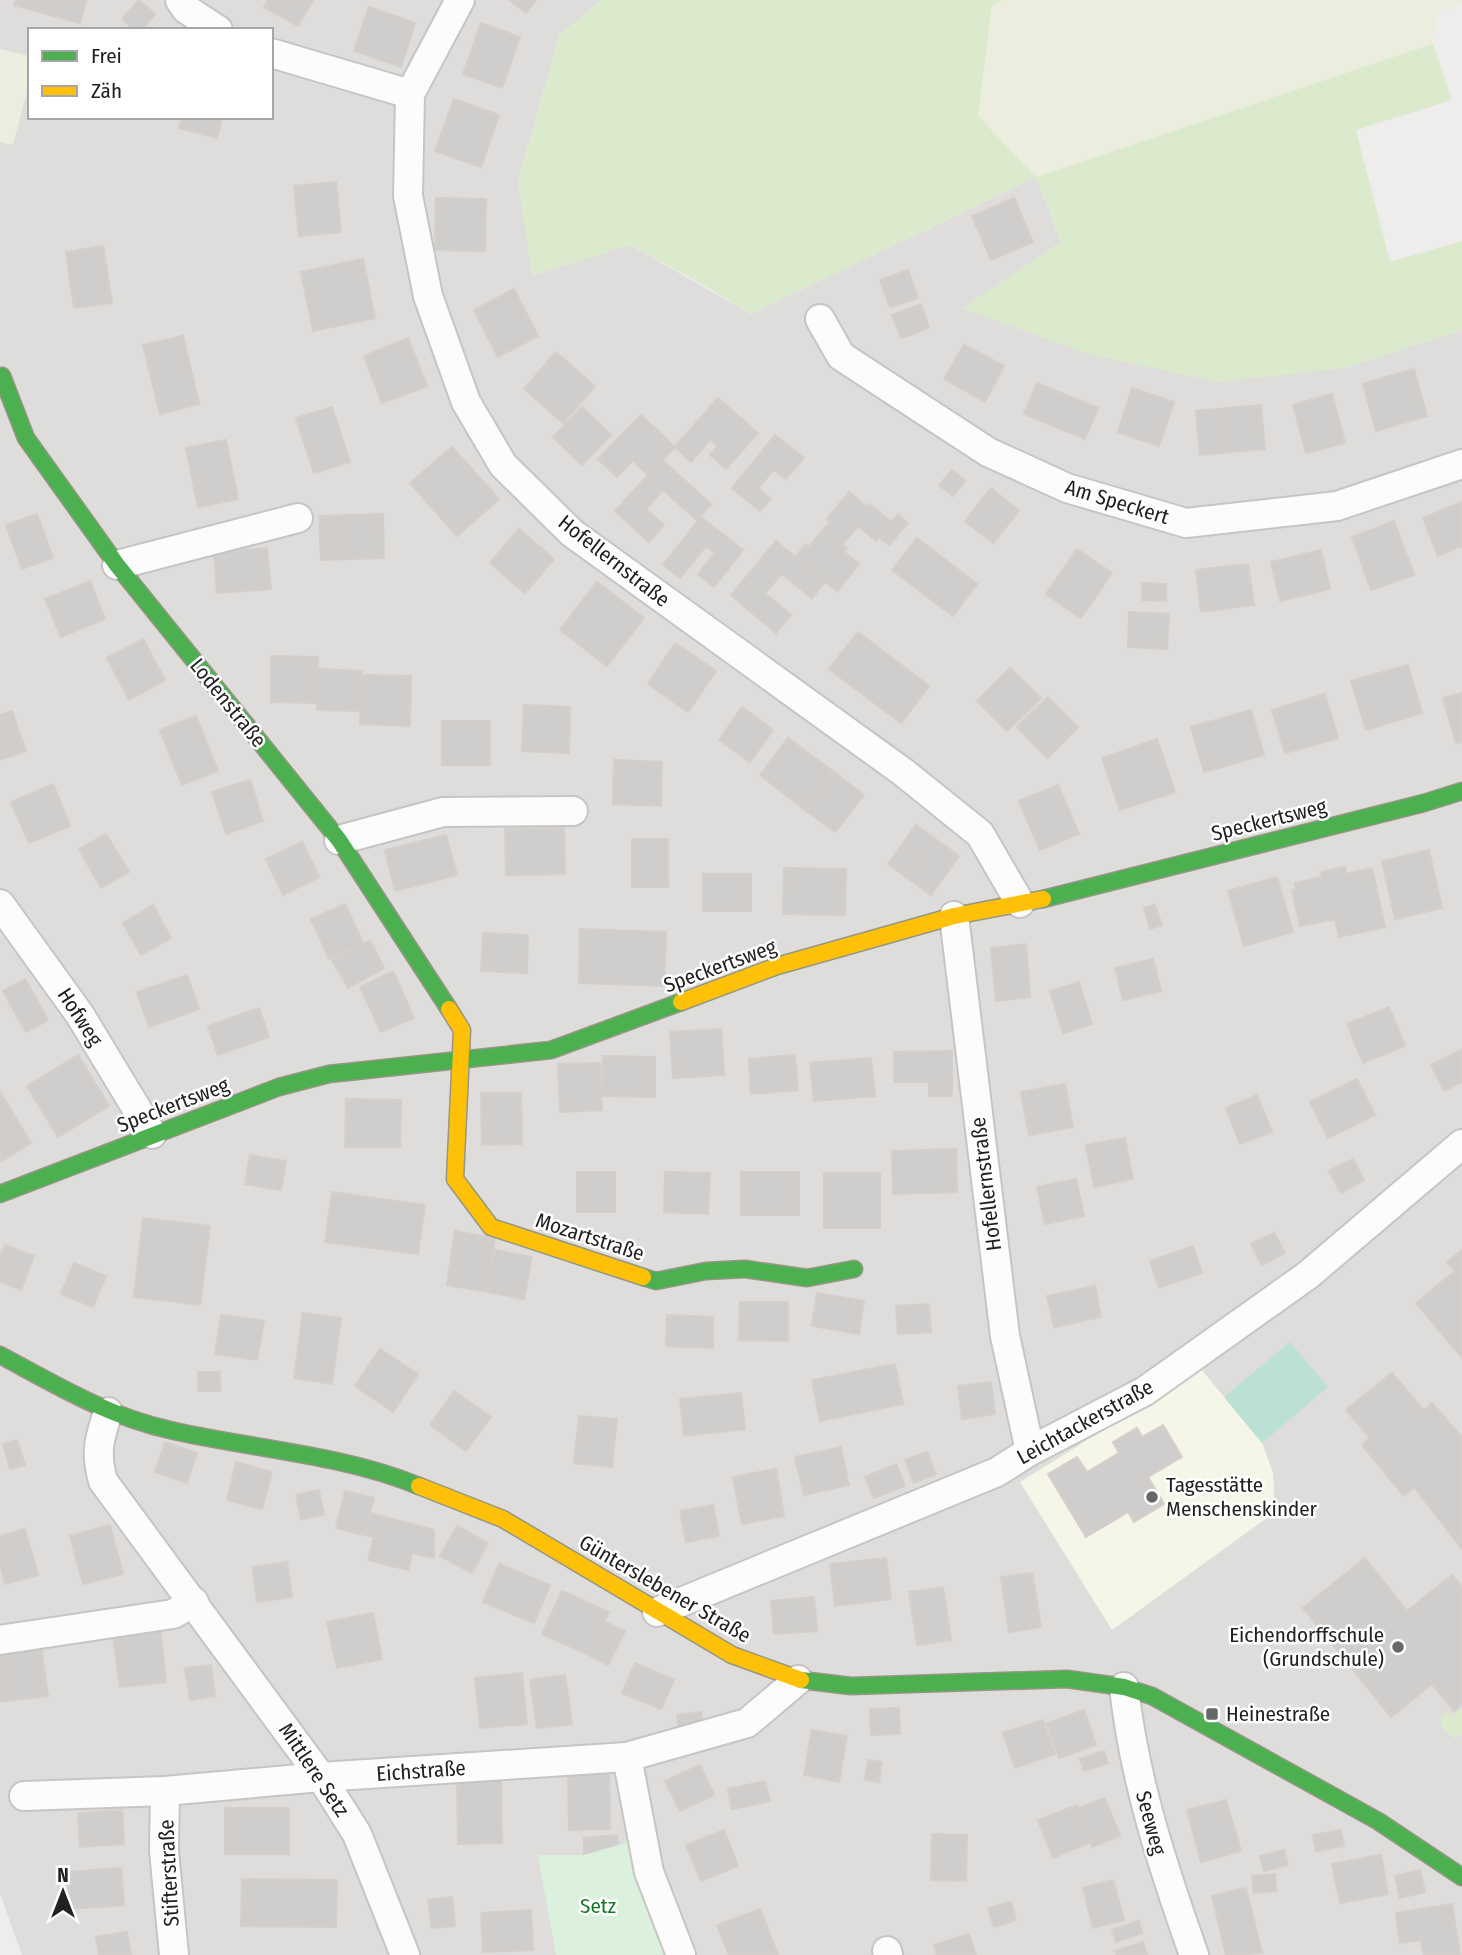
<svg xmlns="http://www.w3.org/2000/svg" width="1462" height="1955" viewBox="0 0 1462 1955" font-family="'Fira Sans Condensed',sans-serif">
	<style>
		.residential { fill: #dedddc; fill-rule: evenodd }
		.education { fill: #f6f6e8 }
		.farmland { fill: #eceddf }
		.grass { fill: #dbe9cd }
		.park { fill: #dbf1dd }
		.pitch { fill: #bae1d3 }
		.parking { fill: #dfdede }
		.building { fill: #d0cecc; stroke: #d2cfcc; stroke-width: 2 }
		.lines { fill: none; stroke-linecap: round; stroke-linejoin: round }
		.street-casing { stroke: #c6c5c4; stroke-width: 32 }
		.fast-casing { stroke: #959784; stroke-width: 19 }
		.slow-casing { stroke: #959784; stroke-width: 19 }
		.street { stroke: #fdfcfc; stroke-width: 28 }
		.fast { stroke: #4caf50; stroke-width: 16 }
		.slow { stroke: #ffc107; stroke-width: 16 }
		.poi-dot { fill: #696868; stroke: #fff; stroke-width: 2.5 }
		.labels { text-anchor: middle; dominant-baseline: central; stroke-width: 5; stroke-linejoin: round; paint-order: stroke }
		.street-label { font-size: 21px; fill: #212121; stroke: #fff }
		.poi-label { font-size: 21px; fill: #212121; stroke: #fff; text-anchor: start }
		.park-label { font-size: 21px; fill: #167823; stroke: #fff }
	</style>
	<rect width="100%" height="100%" fill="#efedeb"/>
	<!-- residential -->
	<path class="residential" d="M0 0H601L559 36 518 182 533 275 630 245 751 314 1036 177 1061 242 963 308 1344 368 1462 330V1955H22L0 1894ZM30 30H271V117H30Z"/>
	<!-- education -->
	<polygon class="education" points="1201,1369 1262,1443 1273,1473 1275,1512 1112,1630 1020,1482"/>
	<!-- farmland -->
	<g class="farmland">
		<polygon points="1004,0 1462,0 1462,4 1437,13 1433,44 1036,177 978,116 992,4"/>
		<polygon points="0,49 30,56 30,80 13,145 0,142"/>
	</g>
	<!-- grass -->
	<g class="grass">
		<polygon points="601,0 1004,0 992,5 978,116 1036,177 1433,44 1452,100 1356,130 1390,262 1462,241 1462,330 1344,368 1218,382 1088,354 962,308 1061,242 1036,177 751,314 700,283 630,245 532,275 518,182 559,36"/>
		<polygon points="1462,1708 1462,1734 1455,1739 1441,1726 1441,1715 1448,1712 1453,1716"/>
	</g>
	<!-- park -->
	<polygon class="park" points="628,1842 671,1955 556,1955 538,1855 584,1855"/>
	<!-- pitch -->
	<polygon class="pitch" points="1290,1342 1328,1387 1262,1443 1224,1397"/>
	<!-- parking -->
	<g class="parking">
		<polygon points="1236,1567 1279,1612 1244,1641 1310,1680 1281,1735 1140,1656 1131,1639"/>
		<polygon points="1462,1771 1462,1845 1416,1812"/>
	</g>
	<!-- building -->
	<g class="building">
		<polygon points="16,0 86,0 80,23 14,5"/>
		<polygon points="139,0 155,14 142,30 134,30 122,19"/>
		<polygon points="268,0 313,0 298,26 264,7"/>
		<polygon points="509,0 536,0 526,13"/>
		<polygon points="369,7 415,23 401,67 354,51"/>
		<polygon points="481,23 520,37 502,88 463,74"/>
		<polygon points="454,99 499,115 481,167 435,151"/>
		<polygon points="182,117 222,117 217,138 179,128"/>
		<polygon points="336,182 341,232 299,236 294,186"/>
		<polygon points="436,198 486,199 485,251 435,250"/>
		<polygon points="1014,198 1033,242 991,260 972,216"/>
		<polygon points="103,246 112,303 74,308 66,252"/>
		<polygon points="363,259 375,318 313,331 301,272"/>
		<polygon points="908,270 918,298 890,307 880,280"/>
		<polygon points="514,289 538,336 498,357 474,310"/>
		<polygon points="921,304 929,328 901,338 892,315"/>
		<polygon points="183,336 199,404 160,414 143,345"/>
		<polygon points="408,338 427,386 382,403 364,356"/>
		<polygon points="964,345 1004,366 985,402 944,379"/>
		<polygon points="556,352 595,386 563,423 524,389"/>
		<polygon points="1414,369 1427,416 1376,431 1363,384"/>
		<polygon points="1037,383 1098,408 1085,439 1024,414"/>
		<polygon points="1132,388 1174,402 1159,446 1118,432"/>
		<polygon points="1332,394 1345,443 1306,453 1293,405"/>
		<polygon points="718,398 758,433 726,469 710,455 718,446 710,440 691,462 675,447"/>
		<polygon points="1261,405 1265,449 1231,452 1227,408"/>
		<polygon points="332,407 350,462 314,473 296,418"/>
		<polygon points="582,407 611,435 582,465 553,437"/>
		<polygon points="1227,408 1231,452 1200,455 1196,411"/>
		<polygon points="641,415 675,447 648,475 633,460 617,477 598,459"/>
		<polygon points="775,435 804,458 786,479 774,470 758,488 771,499 760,511 732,488"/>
		<polygon points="226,440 238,499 198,507 186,448"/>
		<polygon points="452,447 499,499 457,536 410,483"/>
		<polygon points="662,460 711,504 697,520 663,490 646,509 664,525 649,542 615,511"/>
		<polygon points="952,470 965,481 953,496 939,485"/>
		<polygon points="991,488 1019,511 993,543 965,521"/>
		<polygon points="849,492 867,507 869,504 892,522 876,541 858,526 842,545 847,548 844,552 859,564 837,591 795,557 806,544 809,547 830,522 827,519"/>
		<polygon points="1462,502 1462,548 1461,546 1438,556 1423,518"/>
		<polygon points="37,514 53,558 22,569 6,525"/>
		<polygon points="383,514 384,558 351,559 350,515"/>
		<polygon points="898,514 908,523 889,545 879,537"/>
		<polygon points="350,515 351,559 321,560 319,516"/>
		<polygon points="701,517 743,550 714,587 698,574 715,553 706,546 680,578 663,565"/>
		<polygon points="1394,521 1414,575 1371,590 1352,537"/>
		<polygon points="519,529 554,559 525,593 490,563"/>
		<polygon points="917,538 977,584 953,616 892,570"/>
		<polygon points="776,541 825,582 812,598 782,574 765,593 791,615 776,633 731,595"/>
		<polygon points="267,548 271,589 217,593 214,553"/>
		<polygon points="1077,549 1112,573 1081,618 1046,594"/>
		<polygon points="1321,550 1330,589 1280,601 1271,562"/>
		<polygon points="1248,564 1254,605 1201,612 1196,570"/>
		<polygon points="90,581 105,619 61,637 45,599"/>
		<polygon points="597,582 644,618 607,666 560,630"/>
		<polygon points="1142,583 1166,584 1166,601 1142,600"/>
		<polygon points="1129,612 1169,614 1167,649 1128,647"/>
		<polygon points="858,632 929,686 901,723 829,669"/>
		<polygon points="143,639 165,680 129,700 107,658"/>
		<polygon points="675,643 716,671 688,712 648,684"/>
		<polygon points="271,656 318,657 318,703 271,702"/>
		<polygon points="1408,665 1422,713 1366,730 1351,681"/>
		<polygon points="1010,668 1041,698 1007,731 977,701"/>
		<polygon points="319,669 362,671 361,711 317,710"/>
		<polygon points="362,675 411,676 410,726 360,724"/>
		<polygon points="1462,693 1462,742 1456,744 1443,698"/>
		<polygon points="1325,694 1338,738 1285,753 1272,710"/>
		<polygon points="1048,697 1078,727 1047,758 1017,727"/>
		<polygon points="524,705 570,707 569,753 522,751"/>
		<polygon points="742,707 773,730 750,762 719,740"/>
		<polygon points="1251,710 1264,755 1204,772 1191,727"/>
		<polygon points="12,711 26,751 0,760 0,715"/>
		<polygon points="196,716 218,771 182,785 160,730"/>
		<rect x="442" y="721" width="48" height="44"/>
		<polygon points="788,738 834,772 805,810 760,775"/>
		<polygon points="1157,739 1175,792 1120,810 1102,758"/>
		<polygon points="614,760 662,762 661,806 613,804"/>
		<polygon points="834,772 864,795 835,832 805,810"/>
		<polygon points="250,780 263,821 226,834 212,792"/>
		<polygon points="53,784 70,826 29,843 11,802"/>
		<polygon points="1058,785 1079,834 1040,850 1019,801"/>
		<polygon points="916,825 934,838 906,877 888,864"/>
		<polygon points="564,828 565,874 506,875 505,829"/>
		<polygon points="106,834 129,872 101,888 79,849"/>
		<polygon points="446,835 457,875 395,891 385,850"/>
		<polygon points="934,838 959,856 931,895 906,877"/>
		<rect x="632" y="839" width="36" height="48"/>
		<polygon points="302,842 319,877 283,895 266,859"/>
		<polygon points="1429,850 1442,908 1395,919 1382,861"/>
		<polygon points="1345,867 1346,874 1372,868 1385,927 1339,937 1335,919 1300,926 1292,890 1296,890 1295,883 1322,877 1321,872"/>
		<polygon points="784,868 846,869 845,915 783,914"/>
		<rect x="703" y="874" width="48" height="37"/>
		<polygon points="1277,877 1293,932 1244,946 1228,891"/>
		<polygon points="345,904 363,943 329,959 311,919"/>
		<polygon points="153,905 171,938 141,955 123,923"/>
		<polygon points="1155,905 1162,925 1150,929 1144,908"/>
		<polygon points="580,929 666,932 664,986 579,983"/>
		<polygon points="483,933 528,935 527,973 481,971"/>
		<polygon points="370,941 384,968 348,988 332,960"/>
		<polygon points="1026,944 1030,997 996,1001 991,948"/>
		<polygon points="1153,959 1161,991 1123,1000 1115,968"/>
		<polygon points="393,971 414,1018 381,1032 360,987"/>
		<polygon points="187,975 199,1009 149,1027 137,992"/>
		<polygon points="25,979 48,1020 26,1032 3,991"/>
		<polygon points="1079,982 1092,1024 1063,1033 1050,991"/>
		<polygon points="1389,1007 1405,1046 1363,1063 1347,1024"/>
		<polygon points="259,1008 269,1037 218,1055 208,1026"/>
		<polygon points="721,1029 724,1075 673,1078 670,1032"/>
		<polygon points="1461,1050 1462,1082 1444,1091 1431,1065"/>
		<polygon points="952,1051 952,1096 929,1096 929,1082 894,1082 894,1052"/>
		<polygon points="78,1055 109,1106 58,1137 27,1086"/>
		<polygon points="795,1055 798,1090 751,1094 749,1059"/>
		<polygon points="603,1056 655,1057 655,1097 602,1096"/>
		<polygon points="871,1058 875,1096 814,1101 810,1063"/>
		<polygon points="600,1063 602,1110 560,1112 558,1064"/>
		<polygon points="1357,1079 1375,1115 1328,1138 1310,1102"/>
		<polygon points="1065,1084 1073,1127 1029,1135 1021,1092"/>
		<polygon points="0,1092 31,1143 0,1162"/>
		<polygon points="481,1093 521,1093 522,1144 482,1145"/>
		<polygon points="1257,1095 1272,1132 1240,1144 1226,1108"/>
		<polygon points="346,1099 401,1100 400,1147 345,1147"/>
		<polygon points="1125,1138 1133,1179 1094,1187 1086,1145"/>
		<polygon points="956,1149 957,1192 893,1194 892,1151"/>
		<polygon points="250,1155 286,1161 281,1190 245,1184"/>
		<polygon points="1353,1159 1364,1180 1341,1193 1329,1171"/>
		<rect x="577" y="1172" width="38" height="40"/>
		<polygon points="665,1172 710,1173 708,1214 664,1212"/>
		<rect x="741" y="1172" width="58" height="43"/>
		<rect x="824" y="1173" width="56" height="55"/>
		<polygon points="1076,1179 1084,1216 1045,1224 1037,1187"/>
		<polygon points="332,1192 425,1205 418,1254 325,1242"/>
		<polygon points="143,1218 210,1226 200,1305 134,1297"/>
		<polygon points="455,1231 495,1238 487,1292 447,1285"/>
		<polygon points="1274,1233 1285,1253 1262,1265 1251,1244"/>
		<polygon points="5,1245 34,1256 21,1290 0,1282 0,1257"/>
		<polygon points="1193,1246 1202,1273 1159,1288 1150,1261"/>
		<polygon points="495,1250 532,1257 524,1299 487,1292"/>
		<polygon points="1462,1250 1462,1358 1416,1303 1455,1271 1447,1262"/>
		<polygon points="74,1263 106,1276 93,1307 61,1294"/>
		<polygon points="1095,1286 1101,1317 1054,1327 1047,1296"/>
		<polygon points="817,1293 864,1301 859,1334 812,1326"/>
		<polygon points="740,1302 788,1302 788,1341 739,1340"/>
		<polygon points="929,1304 931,1332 898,1334 896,1306"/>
		<polygon points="303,1313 341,1318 332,1384 294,1378"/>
		<polygon points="221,1315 264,1321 257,1360 215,1354"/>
		<polygon points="667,1315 713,1317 713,1348 666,1346"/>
		<polygon points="380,1349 418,1374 393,1412 355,1386"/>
		<polygon points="895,1364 903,1404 820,1421 812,1380"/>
		<rect x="198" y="1372" width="22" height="19"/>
		<polygon points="1392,1373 1424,1411 1432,1403 1462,1437 1462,1549 1414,1487 1404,1496 1362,1445 1370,1438 1346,1410"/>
		<polygon points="991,1382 995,1414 962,1419 958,1386"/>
		<polygon points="454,1391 491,1417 466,1451 430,1425"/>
		<polygon points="741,1393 745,1429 684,1436 680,1399"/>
		<polygon points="579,1416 617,1419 612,1467 574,1463"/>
		<polygon points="1163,1425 1182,1457 1148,1477 1164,1504 1134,1522 1128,1512 1086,1537 1048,1474 1077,1457 1087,1472 1119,1453 1113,1442 1137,1428 1142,1437"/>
		<polygon points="17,1440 25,1465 10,1469 3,1444"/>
		<polygon points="165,1442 197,1453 187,1483 155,1472"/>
		<polygon points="841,1447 849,1485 804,1495 795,1457"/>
		<polygon points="927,1452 936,1474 914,1483 905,1460"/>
		<polygon points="236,1462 272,1472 262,1509 227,1500"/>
		<polygon points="896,1464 905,1486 874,1498 865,1477"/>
		<polygon points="776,1469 784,1516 742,1524 733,1477"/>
		<polygon points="319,1490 324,1515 301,1519 296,1495"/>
		<polygon points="345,1491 374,1498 364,1535 336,1528"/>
		<polygon points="713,1505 719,1536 686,1542 680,1511"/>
		<polygon points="370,1513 434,1530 434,1558 412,1553 408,1570 368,1560 374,1537 364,1535"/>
		<polygon points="110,1525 123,1574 83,1584 70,1536"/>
		<polygon points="457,1526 488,1543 472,1573 440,1556"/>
		<polygon points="25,1529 38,1575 5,1584 0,1563 0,1536"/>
		<polygon points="886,1558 891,1599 835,1606 830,1564"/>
		<polygon points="1365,1558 1407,1611 1452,1575 1462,1587 1462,1704 1454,1711 1432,1684 1391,1717 1303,1608"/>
		<polygon points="287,1562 292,1597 257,1602 253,1567"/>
		<polygon points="499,1564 550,1585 534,1623 483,1602"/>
		<polygon points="1032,1573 1041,1627 1009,1632 1001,1577"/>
		<polygon points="943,1587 951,1640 917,1645 909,1592"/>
		<polygon points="562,1591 609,1612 589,1655 542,1634"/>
		<polygon points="814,1597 817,1631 774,1634 771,1601"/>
		<polygon points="373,1613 382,1659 337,1668 327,1622"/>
		<polygon points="605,1622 625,1631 608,1665 589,1655"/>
		<polygon points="160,1629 166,1682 120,1687 113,1635"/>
		<polygon points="41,1647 48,1696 0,1702 0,1652"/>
		<polygon points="635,1663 674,1680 661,1709 622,1693"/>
		<polygon points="211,1665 215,1696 190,1700 185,1668"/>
		<polygon points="522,1673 527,1724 480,1728 475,1678"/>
		<polygon points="565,1675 572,1724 537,1728 530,1680"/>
		<polygon points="899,1708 900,1734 871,1735 870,1709"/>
		<polygon points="1084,1710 1096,1745 1059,1758 1047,1723"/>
		<polygon points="701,1712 702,1728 679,1731 677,1715"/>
		<polygon points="1043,1720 1055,1754 1015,1768 1003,1733"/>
		<polygon points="812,1730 847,1736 839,1782 804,1775"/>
		<polygon points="1104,1751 1108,1763 1084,1771 1080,1759"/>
		<polygon points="868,1760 882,1762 879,1782 865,1780"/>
		<polygon points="700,1765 714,1795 680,1811 665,1781"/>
		<polygon points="609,1774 610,1829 569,1830 568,1775"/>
		<polygon points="457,1780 501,1780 502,1843 458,1844"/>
		<polygon points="765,1781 770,1801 732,1809 728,1789"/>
		<polygon points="1105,1798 1120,1836 1092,1847 1078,1808"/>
		<polygon points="1226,1800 1241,1851 1201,1862 1187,1810"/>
		<polygon points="1077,1805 1091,1842 1053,1858 1038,1820"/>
		<rect x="225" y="1808" width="64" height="46"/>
		<polygon points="122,1810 124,1844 80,1847 78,1813"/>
		<polygon points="724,1830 738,1866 701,1881 686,1845"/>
		<polygon points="1341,1830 1344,1846 1316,1851 1313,1835"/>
		<polygon points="932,1834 967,1835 966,1881 931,1880"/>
		<polygon points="617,1835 618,1844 584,1854 584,1838"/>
		<polygon points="1284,1850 1288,1865 1264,1871 1260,1856"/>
		<polygon points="1381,1855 1388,1894 1340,1903 1332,1864"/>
		<polygon points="121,1868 124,1905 71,1909 67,1872"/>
		<polygon points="1420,1870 1425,1892 1400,1898 1395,1876"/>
		<polygon points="1275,1874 1276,1891 1254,1893 1252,1876"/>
		<polygon points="242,1879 337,1880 336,1927 241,1926"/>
		<polygon points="1113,1880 1124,1920 1093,1928 1083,1888"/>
		<polygon points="1246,1888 1262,1953 1226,1955 1212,1896"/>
		<polygon points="452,1897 455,1926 432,1928 428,1900"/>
		<polygon points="1011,1902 1016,1920 994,1927 988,1908"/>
		<polygon points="1452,1904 1460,1955 1424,1955 1421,1940 1400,1943 1396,1913"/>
		<polygon points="760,1909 778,1955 729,1955 717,1925"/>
		<polygon points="531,1910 533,1950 483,1952 481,1913"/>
		<polygon points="1139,1921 1142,1933 1116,1942 1112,1930"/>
		<polygon points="127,1932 131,1955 99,1955 96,1937"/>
		<polygon points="969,1934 976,1955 937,1955 934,1945"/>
		<polygon points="1143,1942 1147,1955 1117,1955 1115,1951"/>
	</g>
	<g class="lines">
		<defs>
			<g id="street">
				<polyline points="180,0 186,9 218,30"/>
				<polyline points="460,0 410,94 408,196 428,296 466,402 503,465 572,533 903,772 980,834 1020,903"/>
				<polyline points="271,53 410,94"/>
				<polyline points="820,319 841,356 988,452 1067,488 1186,523 1337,506 1462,464"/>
				<polyline points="117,565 298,518"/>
				<polyline points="339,840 443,812 573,811"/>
				<polyline points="0,904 80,1015 152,1134"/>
				<polyline points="954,916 1005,1336 1030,1451"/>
				<path d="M108 1412C99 1440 95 1452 103 1481L321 1777 357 1834 405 1955"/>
				<polyline points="657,1612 997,1472 1030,1451 1145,1391 1176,1369 1308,1275 1462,1144"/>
				<polyline points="0,1640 173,1614 194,1602"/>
				<path d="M1124 1687C1134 1780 1163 1867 1194 1955"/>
				<polyline points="627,1757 649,1872 681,1955"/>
				<polyline points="165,1791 164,1851 174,1955"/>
				<polyline points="24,1796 165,1791 321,1777 627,1757 747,1723 798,1680"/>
				<polyline points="887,1951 888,1955"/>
			</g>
			<g id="fast">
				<polyline points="2,376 26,438 117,565 339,840 449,1009"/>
				<polyline points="1043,899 1424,803 1462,791"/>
				<polyline points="0,1194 279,1087 329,1074 551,1050 681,1002"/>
				<polyline points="643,1277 656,1281 706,1271 745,1269 807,1278 854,1269"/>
				<path d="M0 1355C56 1385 107 1416 170 1430 252 1449 341 1454 419 1486"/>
				<polyline points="801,1680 851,1686 1067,1679 1124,1687 1152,1696 1378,1821 1462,1877"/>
			</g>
			<g id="slow">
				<polyline points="681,1002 777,966 954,916 1043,899"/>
				<polyline points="449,1009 462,1030 455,1179 491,1227 643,1277"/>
				<polyline points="419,1486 503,1519 732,1655 801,1680"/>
			</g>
		</defs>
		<!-- street casing -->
		<use href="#street" class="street-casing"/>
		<!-- fast casing -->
		<use href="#fast" class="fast-casing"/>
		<!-- slow casing -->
		<use href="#slow" class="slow-casing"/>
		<!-- street -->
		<use href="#street" class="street"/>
		<!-- fast -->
		<use href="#fast" class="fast"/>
		<!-- slow -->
		<use href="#slow" class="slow"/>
	</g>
	<!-- markers -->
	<g class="poi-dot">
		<circle cx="1152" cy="1497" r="7"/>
		<circle cx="1398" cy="1647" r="7"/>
		<rect x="1205" y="1707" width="14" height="14" rx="3.5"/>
	</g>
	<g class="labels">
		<!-- street labels -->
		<g class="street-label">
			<text transform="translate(1117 502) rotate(17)">Am Speckert</text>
			<text transform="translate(614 561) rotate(38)">Hofellernstraße</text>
			<text transform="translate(228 703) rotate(51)">Lodenstraße</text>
			<text transform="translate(1269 820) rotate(-14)">Speckertsweg</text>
			<text transform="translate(720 966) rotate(-20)">Speckertsweg</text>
			<text transform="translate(80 1017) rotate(57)">Hofweg</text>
			<text transform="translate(173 1105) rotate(-21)">Speckertsweg</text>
			<text transform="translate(986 1184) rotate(-97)">Hofellernstraße</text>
			<text transform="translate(590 1237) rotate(18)">Mozartstraße</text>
			<text transform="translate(1085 1422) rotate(-29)">Leichtackerstraße</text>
			<text transform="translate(665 1589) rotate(30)">Günterslebener Straße</text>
			<text transform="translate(314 1770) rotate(56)">Mittlere Setz</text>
			<text transform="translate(421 1771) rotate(-4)">Eichstraße</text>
			<text transform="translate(1151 1823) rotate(75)">Seeweg</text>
			<text transform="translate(169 1873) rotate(-93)">Stifterstraße</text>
		</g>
		<!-- poi labels -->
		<g class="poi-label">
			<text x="1166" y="1485">Tagesstätte<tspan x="1166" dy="24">Menschenskinder</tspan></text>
			<text x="1384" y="1635" text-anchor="end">Eichendorffschule<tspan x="1384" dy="24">(Grundschule)</tspan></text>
			<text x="1226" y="1714">Heinestraße</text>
		</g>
		<!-- park labels -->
		<g class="park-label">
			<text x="598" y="1906">Setz</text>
		</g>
	</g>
	<!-- legend -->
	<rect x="28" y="28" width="245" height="91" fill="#ffffff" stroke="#a6a6a6" stroke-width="2"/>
	<rect x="42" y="51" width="35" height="10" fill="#4caf50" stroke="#a6a6a6" stroke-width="2"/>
	<text x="91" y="63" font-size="21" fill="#212121">Frei</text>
	<rect x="42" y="86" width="35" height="10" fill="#ffc107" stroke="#a6a6a6" stroke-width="2"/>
	<text x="91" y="98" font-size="21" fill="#212121">Zäh</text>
	<!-- north arrow -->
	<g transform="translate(63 1892)" stroke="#ffffff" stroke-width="5" paint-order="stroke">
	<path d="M0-5L12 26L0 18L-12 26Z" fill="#212121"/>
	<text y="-10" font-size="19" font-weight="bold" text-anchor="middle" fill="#212121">N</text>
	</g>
</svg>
